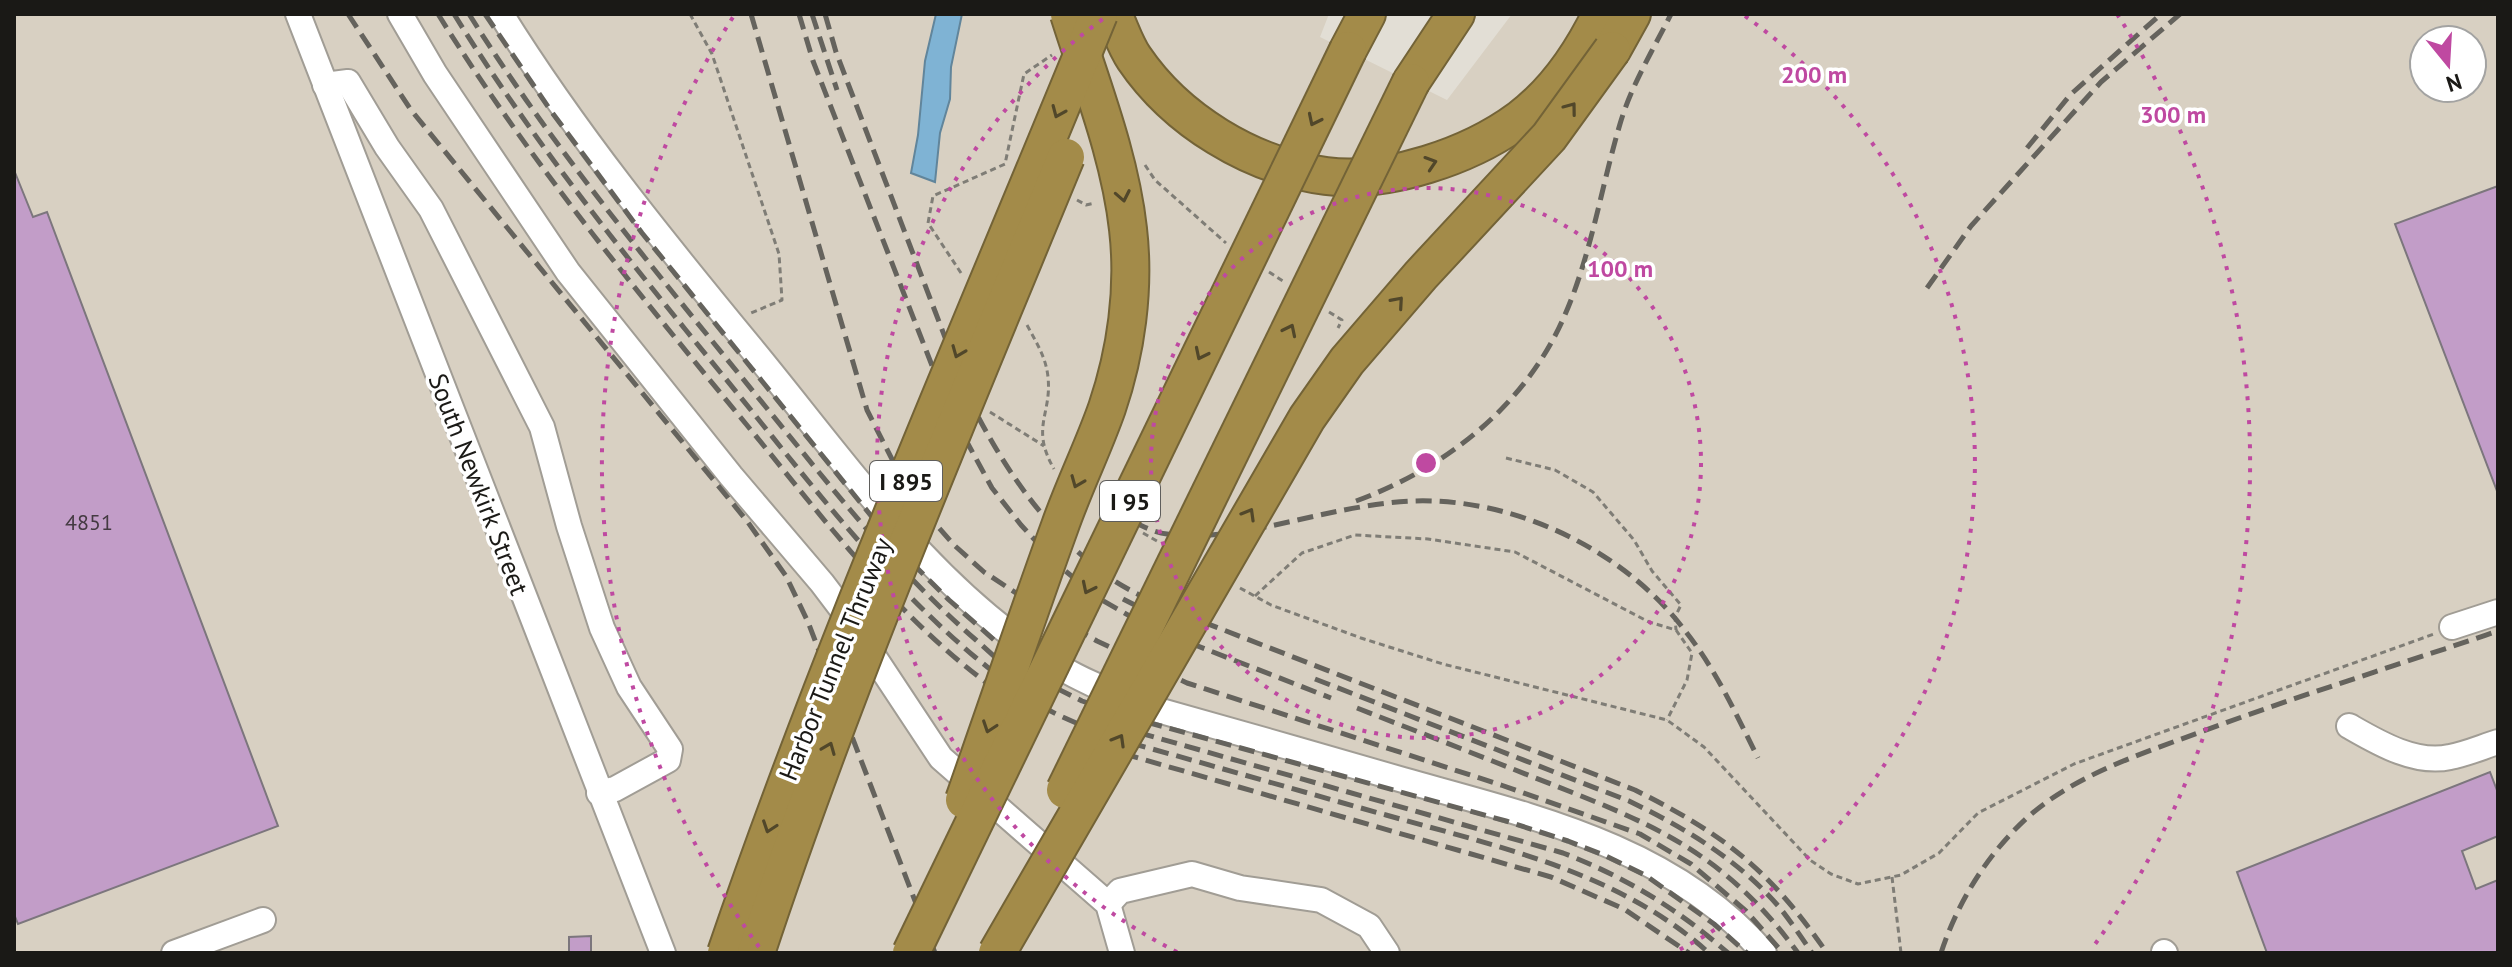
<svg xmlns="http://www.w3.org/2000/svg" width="2512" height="967" viewBox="0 0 2512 967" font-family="'PT Sans',sans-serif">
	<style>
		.built { fill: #d8d0c2; fill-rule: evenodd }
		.water { fill: #7fb3d4; stroke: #61859b; stroke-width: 2 }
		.building { fill: #c29dc8; stroke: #7c767d; stroke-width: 2 }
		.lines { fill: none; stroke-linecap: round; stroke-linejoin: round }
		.minor-casing { stroke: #a19d95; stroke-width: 28 }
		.highway-casing { stroke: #736337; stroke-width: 40 }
		.path { stroke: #7f7d76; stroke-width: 3; stroke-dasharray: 6 4; stroke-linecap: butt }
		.minor { stroke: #fff; stroke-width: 24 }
		.highway { stroke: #a38b49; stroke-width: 36 }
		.rail { stroke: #65635d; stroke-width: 5; stroke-dasharray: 16 8; stroke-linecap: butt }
		.highway-bridge-casing { stroke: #736337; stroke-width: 40; stroke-linecap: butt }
		.highway-bridge { stroke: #a38b49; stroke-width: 36 }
		.oneway { stroke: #51472a }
		.ring { fill: none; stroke: #bf49a1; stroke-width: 4; stroke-dasharray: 4 8 }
		.labels { text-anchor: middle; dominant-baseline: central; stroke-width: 7; stroke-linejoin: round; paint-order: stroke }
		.number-label { font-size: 22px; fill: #443a42 }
		.shield { fill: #fff; stroke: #5f5e5c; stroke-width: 2 }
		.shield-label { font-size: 24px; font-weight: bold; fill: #1a1916 }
		.street-label { font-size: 26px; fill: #1a1916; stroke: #fff }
		.centre { fill: #bf49a1; stroke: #fff; stroke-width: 4 }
		.ring-label { font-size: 24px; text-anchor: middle; font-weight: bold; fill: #bf49a1; stroke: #fff; stroke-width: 7; stroke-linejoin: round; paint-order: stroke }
	</style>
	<rect width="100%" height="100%" fill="#e2ded5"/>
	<!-- built -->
	<path class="built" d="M14 14H1329L1320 37 1447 100 1512 14H2498V953H14ZM2424 40H2472V88H2424Z"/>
	<!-- water -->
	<polygon class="water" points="936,14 962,14 951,67 950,99 940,133 935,182 911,173 918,135 925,61"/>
	<!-- building -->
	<g class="building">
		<polygon points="14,170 33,217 47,212 278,826 18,924 14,914"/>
		<polygon points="2498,186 2498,491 2497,491 2395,224"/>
		<polygon points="2490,772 2498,793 2498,836 2462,851 2476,889 2498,880 2498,953 2267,953 2237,872"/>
		<polygon points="591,936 591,953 569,953 569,937"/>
	</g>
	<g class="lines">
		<defs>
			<g id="minor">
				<polyline points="298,14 663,953"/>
				<polyline points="400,14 435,74 568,272 731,476 822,583 847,616 941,758 1108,904 1122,953"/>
				<path d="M501 14C575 133 663 241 752 349 842 458 935 594 1058 666 1086 683 1116 694 1147 707 1232 731 1318 755 1403 780 1531 816 1673 847 1764 953"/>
				<polyline points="325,85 348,82 387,147 431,209 542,427 569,526 602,628 629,687 670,749 668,760 615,789 599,793"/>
				<polyline points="2452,627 2498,612"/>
				<path d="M2349 726C2377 742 2415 765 2450 757 2466 754 2482 747 2498 742"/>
				<polyline points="1108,904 1120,891 1192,874 1240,888 1321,900 1369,926 1387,953"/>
				<polyline points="2164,952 2165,953"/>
				<polyline points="174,953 263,920"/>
			</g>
			<g id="highway">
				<path d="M1113 14C1120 28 1125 45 1134 58 1176 120 1251 166 1326 176 1388 184 1470 156 1520 119 1556 92 1582 53 1601 14"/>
				<polyline points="1348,50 1367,14"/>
				<polyline points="1612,50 1632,14"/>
				<polyline points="1411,82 1456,14"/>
			</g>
		</defs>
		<!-- minor casing -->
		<use href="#minor" class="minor-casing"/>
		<!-- highway casing -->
		<use href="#highway" class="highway-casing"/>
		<!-- path -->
		<g class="path">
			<polyline points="690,14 712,54 779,254 782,300 751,313"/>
			<polyline points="1145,165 1155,180 1226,243"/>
			<polyline points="1077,200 1086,205 1095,203"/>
			<polyline points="1269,272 1283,281"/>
			<polyline points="961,273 928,223 933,196 1005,164 1024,74 1052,55"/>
			<polyline points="1329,312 1342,320 1338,328"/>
			<path d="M1027 325C1036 342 1046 357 1048 377 1052 415 1030 427 1054 469"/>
			<polyline points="990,412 1044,446"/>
			<polyline points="1506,458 1555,470 1593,492 1634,540 1652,571 1681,605 1675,617 1676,630"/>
			<polyline points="1143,533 1157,541"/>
			<polyline points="1240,588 1271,605 1361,638 1443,664 1667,720 1704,747 1810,860 1831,874 1858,884 1901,875 1939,853 1978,813 2074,764 2434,634"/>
			<polyline points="1255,596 1302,553 1355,535 1428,539 1515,552 1649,622 1676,630 1692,653 1687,680 1667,720"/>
			<polyline points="1892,877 1901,953"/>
		</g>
		<!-- minor -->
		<use href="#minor" class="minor"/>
		<!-- highway -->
		<use href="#highway" class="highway"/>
		<!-- rail -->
		<g class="rail">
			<polyline points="348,14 411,110 747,521 786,576 808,622 935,953"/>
			<path d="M438 14C529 160 637 292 746 424 826 521 903 627 1008 698"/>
			<path d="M454 14C534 143 629 261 725 378 804 475 879 576 975 657 996 674 1016 691 1038 704 1066 721 1097 731 1127 742 1214 766 1300 791 1386 815 1499 847 1619 872 1709 953"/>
			<path d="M469 14C556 153 662 279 765 406 832 488 896 571 976 640 991 653 1006 668 1022 679"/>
			<polyline points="485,14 551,111 642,233 898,549 949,600 1019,662 1048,684 1082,701 1139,720 1506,821 1568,841 1606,856 1645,875 1714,924 1747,953"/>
			<polyline points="751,14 867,410 902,479 926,513 954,545 984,572 1045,612 1097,641 1187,683 1501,785 1640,834 1691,864 1746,911 1783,953"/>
			<polyline points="799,14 813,61 949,409 992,488 1021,525 1058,565 1100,599 1149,627 1331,698"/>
			<polyline points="812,14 837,90"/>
			<path d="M825 14 836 52 967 395C1002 466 1047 534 1113 580 1128 590 1146 598 1162 606L1635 790C1725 835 1769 869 1827 953"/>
			<polyline points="2027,148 2070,95 2161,14"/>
			<polyline points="1927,288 1971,226 2101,82 2180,14"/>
			<path d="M1356 501C1446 468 1525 406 1564 317 1591 256 1601 188 1620 124 1631 86 1653 50 1671 14"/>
			<path d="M1133 522C1143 526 1155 533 1167 534 1222 541 1280 523 1334 512 1359 507 1386 502 1412 501 1514 497 1625 550 1686 632 1716 670 1736 714 1758 758"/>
			<polyline points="1123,599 1156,616 1203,635"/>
			<path d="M1315 679 1629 801C1685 828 1739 860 1780 908 1791 922 1802 938 1812 953"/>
			<path d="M1357 708C1416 731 1475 754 1533 777 1648 822 1722 849 1798 953"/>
			<path d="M1093 717 1133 731 1563 853C1625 877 1678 909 1728 953"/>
			<polyline points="1078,736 1121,753 1551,877 1624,909 1689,953"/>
			<path d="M1941 953C1958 901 1988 853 2029 816 2076 775 2140 754 2198 733 2297 696 2398 665 2498 631"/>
		</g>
		<defs>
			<g id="highway-bridge">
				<polyline points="1065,790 1411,82"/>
				<path d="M964 800C996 709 1027 617 1060 526 1074 486 1093 448 1107 408 1126 352 1135 289 1128 229 1120 156 1091 84 1069 14"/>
				<path d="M726 953C835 634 972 326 1099 14"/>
				<path d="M756 953C845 684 958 419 1066 157"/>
				<polyline points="911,953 1348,50"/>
				<polyline points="997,953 1307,418 1347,361 1421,275 1549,137 1612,50"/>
			</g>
		</defs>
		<!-- highway-bridge casing -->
		<use href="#highway-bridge" class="highway-bridge-casing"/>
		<!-- highway-bridge -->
		<use href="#highway-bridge" class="highway-bridge"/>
	</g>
	<!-- one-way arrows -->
	<defs><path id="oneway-chevron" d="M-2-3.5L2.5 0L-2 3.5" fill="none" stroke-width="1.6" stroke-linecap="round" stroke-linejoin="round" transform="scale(2)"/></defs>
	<g class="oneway">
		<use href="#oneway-chevron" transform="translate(1571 108) rotate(-53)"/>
		<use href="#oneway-chevron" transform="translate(1058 112) rotate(113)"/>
		<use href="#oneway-chevron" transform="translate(1314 120) rotate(116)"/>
		<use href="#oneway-chevron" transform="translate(1431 163) rotate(-18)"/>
		<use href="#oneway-chevron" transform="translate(1123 196) rotate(79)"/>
		<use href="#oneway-chevron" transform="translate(1398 302) rotate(-49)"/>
		<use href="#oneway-chevron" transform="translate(1290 330) rotate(-64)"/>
		<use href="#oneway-chevron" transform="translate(958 352) rotate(112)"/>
		<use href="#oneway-chevron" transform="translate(1201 354) rotate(116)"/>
		<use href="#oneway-chevron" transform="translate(1077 482) rotate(112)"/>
		<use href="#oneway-chevron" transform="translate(1249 514) rotate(-60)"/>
		<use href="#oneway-chevron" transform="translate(1088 588) rotate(116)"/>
		<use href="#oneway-chevron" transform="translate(989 727) rotate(109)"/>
		<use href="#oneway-chevron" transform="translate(1119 740) rotate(-60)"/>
		<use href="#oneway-chevron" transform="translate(829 748) rotate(-68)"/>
		<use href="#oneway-chevron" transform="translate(769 827) rotate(109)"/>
	</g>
	<!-- distance rings -->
	<g class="ring">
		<circle cx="1426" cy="463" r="275"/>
		<path d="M1177 952A549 549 0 0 1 1107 16M1745 16A549 549 0 0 1 1675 952"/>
		<path d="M759 947A824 824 0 0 1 735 14M2117 14A824 824 0 0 1 2093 947"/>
	</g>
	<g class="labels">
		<!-- number labels -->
		<g class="number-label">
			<text x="89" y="522">4851</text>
		</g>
		<!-- shield labels -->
		<g class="shield">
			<rect x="870" y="461" width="72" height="40" rx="6"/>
			<rect x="1100" y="481" width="60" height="40" rx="6"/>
		</g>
		<g class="shield-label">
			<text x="906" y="481">I 895</text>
			<text x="1130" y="501">I 95</text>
		</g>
		<!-- street labels -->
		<g class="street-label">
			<text transform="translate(479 484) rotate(69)">South Newkirk Street</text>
			<text transform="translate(835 659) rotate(-68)">Harbor Tunnel Thruway</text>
		</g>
	</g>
	<circle cx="1426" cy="463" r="12" class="centre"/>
	<g class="ring-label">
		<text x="1814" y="83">200 m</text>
		<text x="2173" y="123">300 m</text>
		<text x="1620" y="277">100 m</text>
	</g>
	<!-- border -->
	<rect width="2512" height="967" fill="none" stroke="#1a1916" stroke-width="32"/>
	<!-- north arrow -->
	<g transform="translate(2448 64) rotate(162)"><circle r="38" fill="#ffffff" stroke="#a3a3a2" stroke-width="2"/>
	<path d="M0-6L14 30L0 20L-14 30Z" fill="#bf49a1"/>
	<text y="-12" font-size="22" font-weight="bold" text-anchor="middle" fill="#1a1916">N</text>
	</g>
</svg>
